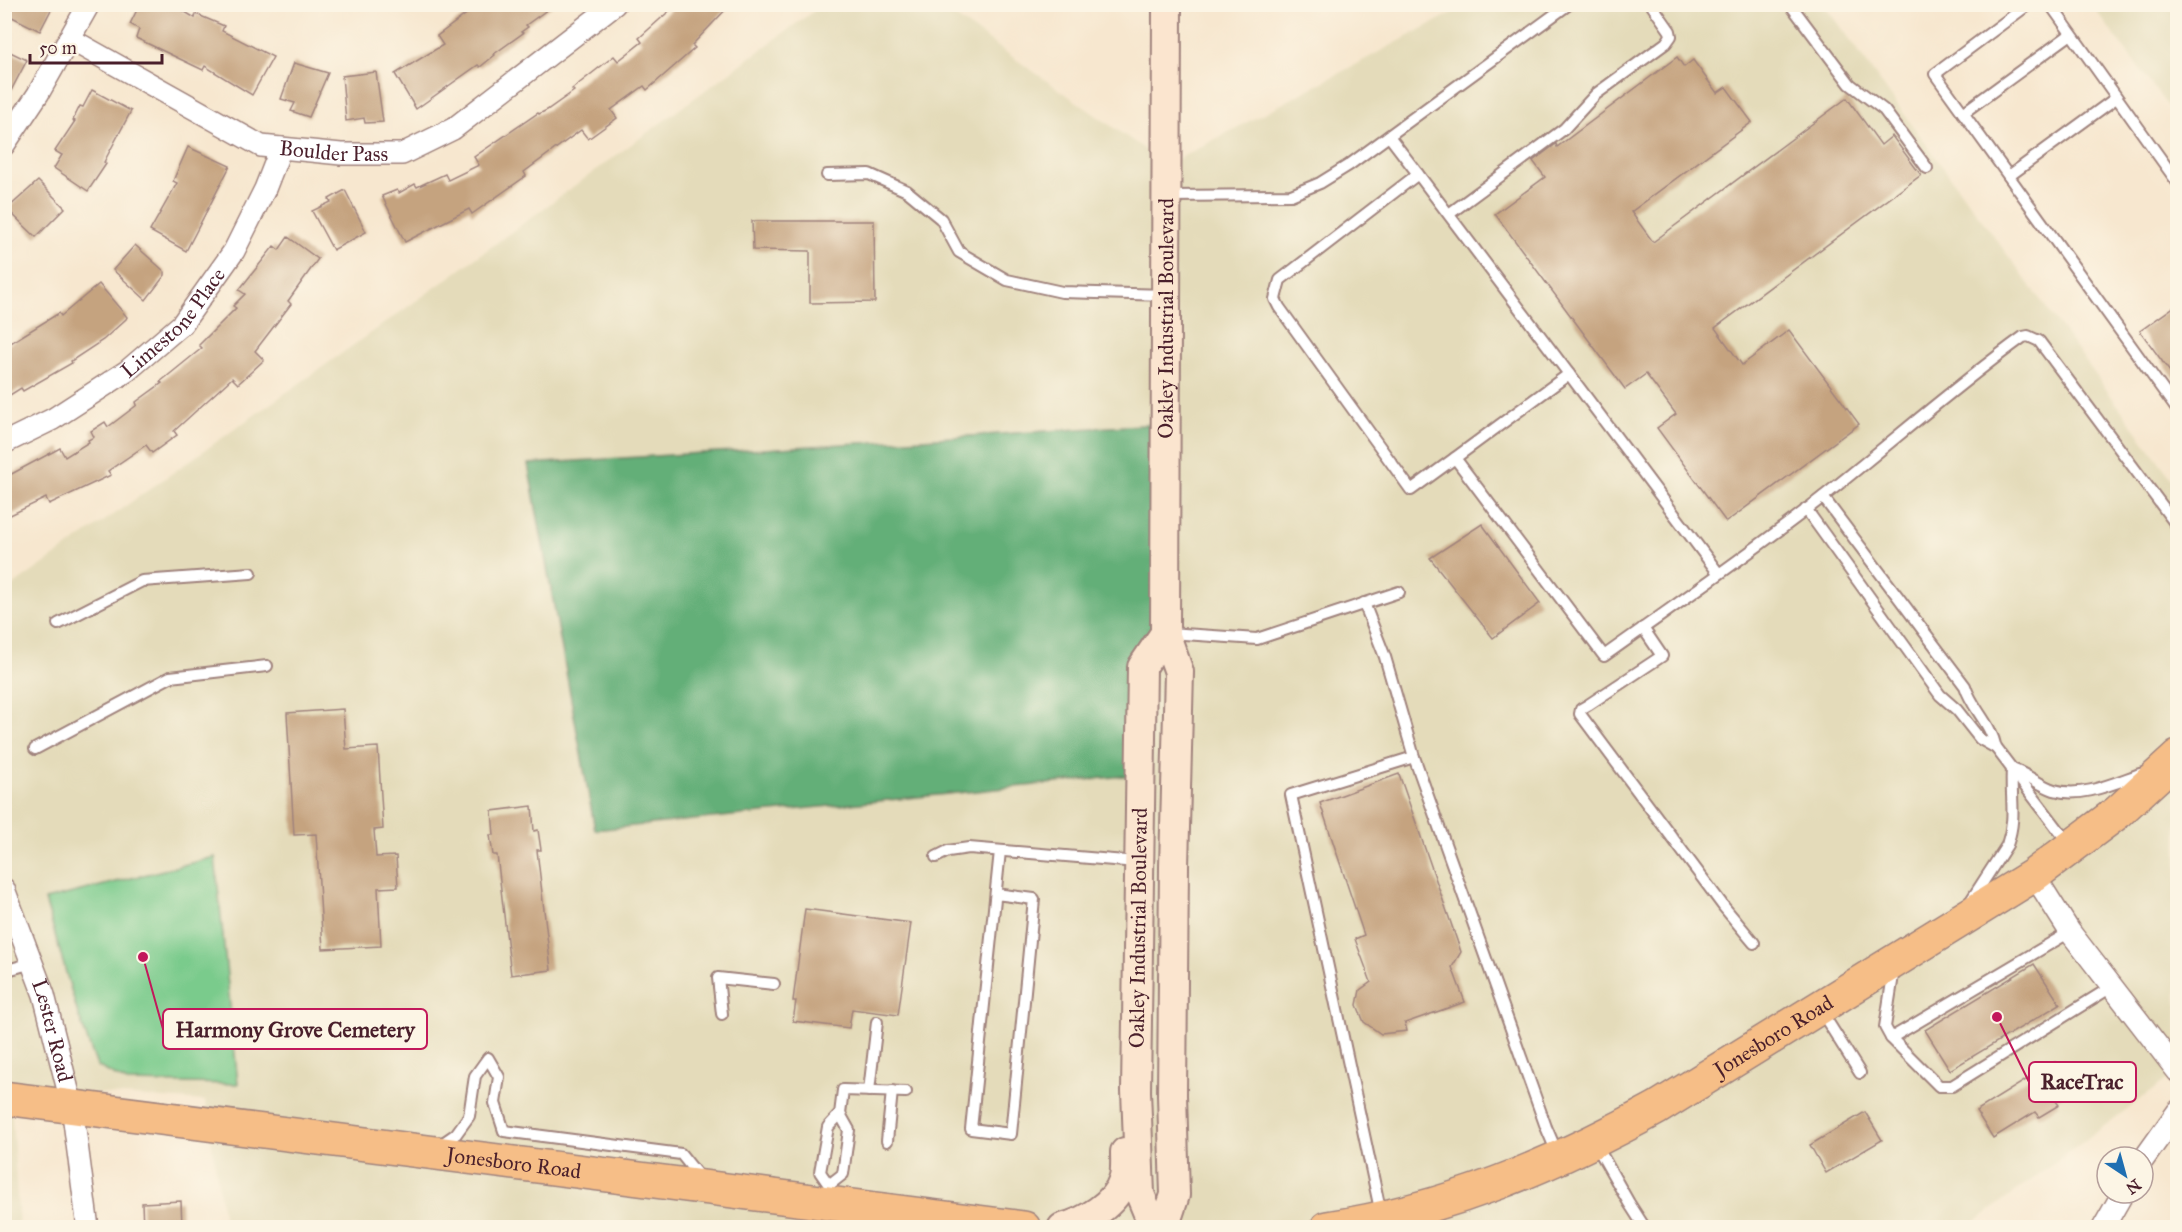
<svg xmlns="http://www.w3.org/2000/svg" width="2182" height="1232" viewBox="0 0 2182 1232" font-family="'IM FELL Great Primer',serif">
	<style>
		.built { fill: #e4dbba; fill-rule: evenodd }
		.green { fill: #7acb8c; stroke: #62755c; stroke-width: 1.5 }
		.forest { fill: #63af78; stroke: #566752; stroke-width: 1.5 }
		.building { fill: #c5a37f }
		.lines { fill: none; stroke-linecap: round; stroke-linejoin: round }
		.lane-casing { stroke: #a0837d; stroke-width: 14 }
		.street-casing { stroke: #a0837d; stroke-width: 24 }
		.secondary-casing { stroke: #a0837d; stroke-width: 32 }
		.highway-casing { stroke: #a0837d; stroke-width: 36 }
		.lane { stroke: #fff; stroke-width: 10 }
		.street { stroke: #fff; stroke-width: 21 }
		.secondary { stroke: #fbe5cf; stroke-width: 28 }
		.highway { stroke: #f6be87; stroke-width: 33 }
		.labels { text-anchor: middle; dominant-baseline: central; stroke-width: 5; stroke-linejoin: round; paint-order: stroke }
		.street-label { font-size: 21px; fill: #4a1f2b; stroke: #fcf5e5 }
		.leader { fill: none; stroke: #c2185b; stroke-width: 2 }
		.callout-dot { fill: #c2185b; stroke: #fcf5e5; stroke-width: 2 }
		.callout { fill: #fcf5e5; stroke: #c2185b; stroke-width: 2 }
		.callout-label { font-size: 22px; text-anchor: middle; font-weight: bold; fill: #4a1f2b }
	</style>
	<rect width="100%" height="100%" fill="#fcf5e5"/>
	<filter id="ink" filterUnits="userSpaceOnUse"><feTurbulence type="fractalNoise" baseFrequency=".0167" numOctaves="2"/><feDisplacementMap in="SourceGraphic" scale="12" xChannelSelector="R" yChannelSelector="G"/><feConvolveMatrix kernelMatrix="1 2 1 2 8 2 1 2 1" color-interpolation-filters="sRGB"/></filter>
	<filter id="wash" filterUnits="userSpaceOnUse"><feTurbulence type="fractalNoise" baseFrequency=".008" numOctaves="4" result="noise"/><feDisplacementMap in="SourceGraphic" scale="24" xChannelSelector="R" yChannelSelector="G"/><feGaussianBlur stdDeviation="1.35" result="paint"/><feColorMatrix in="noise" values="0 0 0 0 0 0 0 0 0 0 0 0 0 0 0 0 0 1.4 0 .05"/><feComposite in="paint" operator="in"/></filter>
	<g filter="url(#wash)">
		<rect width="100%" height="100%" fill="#f7e7cf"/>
		<!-- built -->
		<g class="built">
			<path d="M822 5H938L1167 165 1467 5H1824L2177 486V1072L1968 1227H225L205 1101 10 1087 19 1227H5L4 592 450 277ZM1171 423 595 830 528 464Z"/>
			<polygon points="2092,5 2177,5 2177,119"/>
		</g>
		<!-- green -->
		<polygon class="green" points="215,857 238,1084 127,1082 97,1066 78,1014 45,900"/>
		<!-- forest -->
		<polygon class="forest" points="1172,423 1143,774 595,830 528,464"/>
		<g id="blocks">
			<!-- building -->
			<g class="building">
				<polygon points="4,4 54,4 40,31 4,13"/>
				<polygon points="140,4 172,4 195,18 196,14 224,26 222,31 273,57 252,95 205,66 203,70 136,38 139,29 130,24"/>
				<polygon points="480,4 555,4 526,25 528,27 521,32 523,33 494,54 495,55 480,67 478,65 416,109 395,74 443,45 437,36"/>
				<polygon points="677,4 731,4 692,45 695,48 647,90 644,86 611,110 617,118 588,139 581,130 524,172 526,176 472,214 469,209 405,242 382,196 397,190 399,193 415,184 417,187 445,174 448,180 479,165 474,157 538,113 539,114 547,110 574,91 572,89 614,56 618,61 642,42 639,38"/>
				<polygon points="4,49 27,60 4,104"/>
				<polygon points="1677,57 1684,67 1693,60 1717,93 1726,87 1752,122 1631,212 1653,242 1847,98 1881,145 1892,136 1921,175 1715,328 1742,365 1789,330 1859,424 1726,522 1657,428 1676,414 1646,374 1625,389 1495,214 1545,177 1533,161 1556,144 1557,147"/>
				<polygon points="294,63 328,73 309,117 291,111 295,103 281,99"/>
				<polygon points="376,72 383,122 365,123 364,118 346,121 342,76"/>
				<polygon points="92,90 131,111 104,162 106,164 88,191 54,168 62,155 55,151 75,121 73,120 80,106 83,107"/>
				<polygon points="188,147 230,166 186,251 150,231 177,183 173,181"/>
				<polygon points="38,181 65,208 36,237 7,209"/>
				<polygon points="345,190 366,232 333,250 312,211 331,202 329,199"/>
				<polygon points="752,221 874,221 875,302 810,303 810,251 753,250"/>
				<polygon points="288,237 318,259 288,301 291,304 255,351 264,360 238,384 232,378 174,431 177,435 152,453 146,445 108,471 111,475 49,504 46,498 4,518 4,478 60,448 65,457 89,442 88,440 94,437 91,431 105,422 108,427 137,405 136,402 162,383 160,382 202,348 199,345 236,308 233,306 245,294 239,290 274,246 279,250"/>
				<polygon points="135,245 165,272 165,275 146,300 113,270"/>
				<polygon points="99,284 127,317 126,319 103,340 71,361 72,363 23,391 21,388 10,395 4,387 4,347 59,313 61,316"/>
				<polygon points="2178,304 2178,383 2140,331"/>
				<polygon points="1482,524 1540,603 1493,638 1430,558"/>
				<polygon points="343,709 346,749 378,747 383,829 374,830 376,857 396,856 398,887 378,888 381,946 323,949 316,834 294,835 287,713"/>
				<polygon points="1399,774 1461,952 1452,967 1465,1002 1405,1023 1407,1031 1381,1034 1364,1022 1357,1005 1360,990 1371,982 1355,939 1364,935 1320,803"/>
				<polygon points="532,806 534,831 538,830 541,850 537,850 551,970 511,975 497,855 493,855 490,835 494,835 492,811"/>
				<polygon points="805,909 911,923 898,1015 852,1009 849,1028 793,1021 796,1001 793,1001"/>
				<polygon points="2034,964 2060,1004 1950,1070 1925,1030"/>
				<polygon points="2055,1062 2072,1089 2055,1100 2059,1105 2039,1117 2035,1112 1993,1138 1976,1111"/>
				<polygon points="1865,1112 1882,1140 1826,1173 1810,1145"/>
				<polygon points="181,1201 182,1227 143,1227 142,1203"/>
			</g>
		</g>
	</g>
	<g filter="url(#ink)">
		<use href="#blocks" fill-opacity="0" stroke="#a0837d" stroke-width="1.5"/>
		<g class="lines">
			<defs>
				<g id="lane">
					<polyline points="1790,4 1850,84 1884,110 1927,168"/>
					<polyline points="2029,4 1935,74 2178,411"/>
					<polyline points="2050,4 2178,183"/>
					<polyline points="1963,113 2071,34"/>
					<polyline points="1389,136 1418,174"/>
					<polyline points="827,175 869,174 907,191 941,219 959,252 1007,280 1062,292 1166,295"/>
					<polyline points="2009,176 2116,98"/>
					<polyline points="1167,196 1291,195 1320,183 1349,165 1569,4"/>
					<polyline points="1449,214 1564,129 1596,94 1666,43 1671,36 1670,31 1651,4"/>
					<polyline points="1455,458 1411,490 1279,307 1275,299 1280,280 1418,174 1569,374"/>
					<path d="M1823 497 1965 686C1972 709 1991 723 1996 748L2070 845"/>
					<polyline points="1806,509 1940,695 1957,710 1980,739 1996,748"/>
					<path d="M1719 574 1569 374 1455 458 1604 656C1678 603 1753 552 1824 496 1891 443 1954 387 2023 337L2028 336 2039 341 2178 527"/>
					<polyline points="1364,603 1385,657 1414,757 1546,1127 1558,1155"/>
					<polyline points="58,624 142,581 251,573"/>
					<polyline points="1643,628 1662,656 1588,705 1581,709 1580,714 1724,907 1754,943"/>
					<polyline points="1169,633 1257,639 1399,592"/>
					<polyline points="35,749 170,677 267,666"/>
					<polyline points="936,857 948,851 969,848 1137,862"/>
					<polyline points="996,894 1034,899 1011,1134 971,1129 1000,851"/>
					<path d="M1970 902 2007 845C2017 816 2010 798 2012 769 2027 774 2039 785 2054 790 2084 799 2118 781 2146 772"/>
					<polyline points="1894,969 1885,1027 1891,1038 1939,1086 1952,1086 2113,986"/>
					<polyline points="4,971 32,963"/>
					<polyline points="1821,1011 1860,1073"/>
					<polyline points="722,1014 718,978 774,984"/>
					<polyline points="1891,1038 2070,932"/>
					<polyline points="869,1091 877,1022"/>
					<polyline points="887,1141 892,1091"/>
					<polyline points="1595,1143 1629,1203 1645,1228"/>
					<polyline points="440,1145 456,1134 469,1116 475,1076 488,1058 499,1077 495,1103 504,1131 681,1154 701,1179"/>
					<polyline points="829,1185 843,1174 849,1130 840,1114"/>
					<polyline points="828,1201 829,1185 820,1172 828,1127 840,1114 843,1090 906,1092"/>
					<polyline points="1381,1214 1291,795 1414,757"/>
				</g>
				<g id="street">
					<path id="s1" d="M70 39 261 146 341 154H402L453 129 615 4"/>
					<polyline points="4,145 38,94 89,4"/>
					<path id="s2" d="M4 443 53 419 127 371 182 324 234 251 265 189 281 148"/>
					<polyline points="2034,875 2070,932 2178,1072"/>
					<path id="s3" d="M4 889 44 995 72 1106 88 1228"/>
					<polyline points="2143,1160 2178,1111"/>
					<polyline points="2103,1228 2123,1193"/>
				</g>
				<g id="secondary">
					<path d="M1062 1228C1085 1222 1116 1204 1123 1180 1126 1172 1125 1161 1125 1152"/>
					<path id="s4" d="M1154 1228 1140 1194 1136 1091 1142 667 1165 633"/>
					<path id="s5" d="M1164 1228 1175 1195 1172 1095 1174 867 1179 672 1165 633 1167 4"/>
				</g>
				<g id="highway">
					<path id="s6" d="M4 1098 1024 1228"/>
					<path id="s7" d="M1327 1228C1446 1210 1552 1166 1657 1108L2034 875 2118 812 2178 757"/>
				</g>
			</defs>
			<!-- lane casing -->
			<use href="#lane" class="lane-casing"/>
			<!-- street casing -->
			<use href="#street" class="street-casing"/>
			<!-- secondary casing -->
			<use href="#secondary" class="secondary-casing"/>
			<!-- highway casing -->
			<use href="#highway" class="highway-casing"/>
			<!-- lane -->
			<use href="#lane" class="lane"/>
			<!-- street -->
			<use href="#street" class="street"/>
			<!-- secondary -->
			<use href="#secondary" class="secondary"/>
			<!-- highway -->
			<use href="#highway" class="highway"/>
		</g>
	</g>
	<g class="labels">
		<!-- street labels -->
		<g class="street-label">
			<text stroke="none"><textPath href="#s1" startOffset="292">Boulder Pass</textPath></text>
			<text stroke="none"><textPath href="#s5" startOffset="914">Oakley Industrial Boulevard</textPath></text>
			<text stroke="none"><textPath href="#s2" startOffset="210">Limestone Place</textPath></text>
			<text stroke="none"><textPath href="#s4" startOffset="303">Oakley Industrial Boulevard</textPath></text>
			<text stroke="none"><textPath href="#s3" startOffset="150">Lester Road</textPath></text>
			<text stroke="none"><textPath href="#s7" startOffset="490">Jonesboro Road</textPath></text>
			<text stroke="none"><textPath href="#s6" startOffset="514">Jonesboro Road</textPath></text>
		</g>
	</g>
	<!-- callouts -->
	<path class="leader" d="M143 957L163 1029M1997 1017L2029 1082"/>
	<g class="callout-dot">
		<circle cx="143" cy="957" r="6"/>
		<circle cx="1997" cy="1017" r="6"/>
	</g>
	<g class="callout">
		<rect x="163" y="1009" width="264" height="40" rx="6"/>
		<rect x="2029" y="1062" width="107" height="40" rx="6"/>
	</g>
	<g class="callout-label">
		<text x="295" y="1037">Harmony Grove Cemetery</text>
		<text x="2082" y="1089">RaceTrac</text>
	</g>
	<!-- margin -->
	<rect width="2182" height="1232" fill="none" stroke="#fcf5e5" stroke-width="24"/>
	<!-- north arrow -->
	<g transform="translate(2125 1175) rotate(144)"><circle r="28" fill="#fcf5e5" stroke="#b59f9b" stroke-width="1.5"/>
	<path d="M0-4.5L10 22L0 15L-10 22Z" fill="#1f6fb2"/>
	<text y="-9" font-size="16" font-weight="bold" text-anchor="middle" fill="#4a1f2b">N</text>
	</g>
	<!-- scale -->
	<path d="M30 54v9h132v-9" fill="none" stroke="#4a1f2b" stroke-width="3"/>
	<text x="39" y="54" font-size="18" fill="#4a1f2b" stroke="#fcf5e5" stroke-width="4.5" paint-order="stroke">50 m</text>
</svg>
